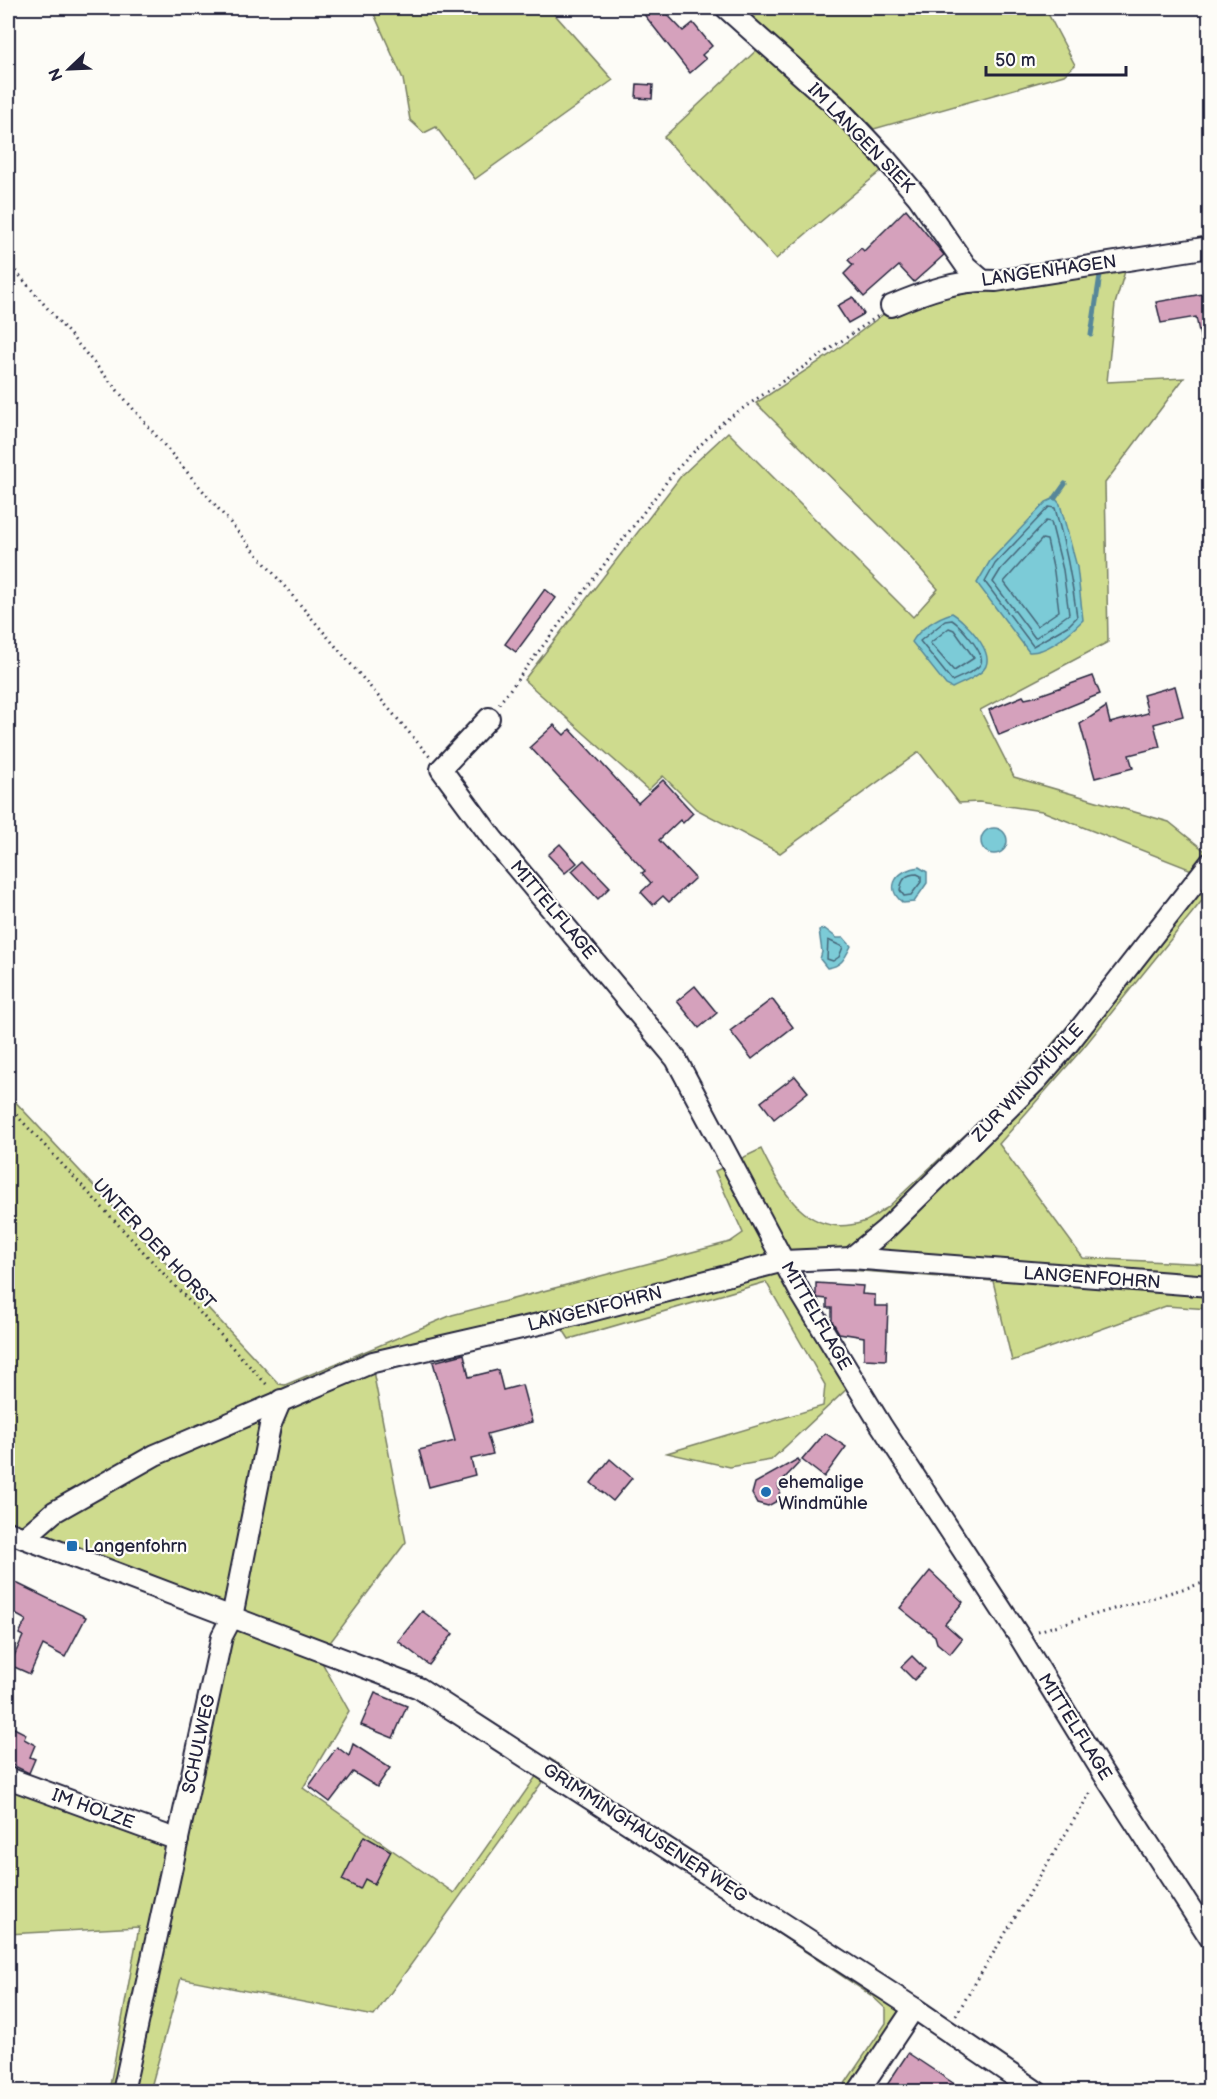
<svg xmlns="http://www.w3.org/2000/svg" width="1217" height="2099" viewBox="0 0 1217 2099" font-family="'Balsamiq Sans',sans-serif">
	<style>
		.green { fill: #cedb8e; stroke: #787e64; stroke-width: 1.5 }
		.water { fill: #7bcbd7; stroke: #578799; stroke-width: 1.5 }
		.lines { fill: none; stroke-linecap: round; stroke-linejoin: round }
		.shore { stroke: #466679; stroke-width: 1.5 }
		.stream { stroke: #578799; stroke-width: 5 }
		.building { fill: #d5a1bc; stroke: #22223b; stroke-width: 1.5 }
		.minor-casing { stroke: #22223b; stroke-width: 24 }
		.path { stroke: #22223b; stroke-width: 3; stroke-dasharray: 1.5 4.5; stroke-linecap: butt }
		.minor { stroke: #fdfcf7; stroke-width: 20 }
		.poi-dot { fill: #1f6fb2; stroke: #fdfcf7; stroke-width: 2 }
		.labels { text-anchor: middle; dominant-baseline: central; stroke-width: 4.5; stroke-linejoin: round; paint-order: stroke }
		.street-label { font-size: 18px; fill: #22223b; stroke: #fdfcf7 }
		.poi-label { font-size: 18px; fill: #22223b; stroke: #fdfcf7; text-anchor: start }
	</style>
	<rect width="100%" height="100%" fill="#fdfcf7"/>
	<filter id="ink" filterUnits="userSpaceOnUse"><feTurbulence type="fractalNoise" baseFrequency=".0167" numOctaves="2"/><feDisplacementMap in="SourceGraphic" scale="12" xChannelSelector="R" yChannelSelector="G"/><feConvolveMatrix kernelMatrix="1 2 1 2 8 2 1 2 1" color-interpolation-filters="sRGB"/></filter>
	<g filter="url(#ink)">
		<!-- green -->
		<g class="green">
			<polygon points="353,8 549,8 613,80 475,179 436,127 424,133 410,120 403,79 374,14"/>
			<polygon points="736,8 1045,8 1075,65 1064,75 874,129 839,93"/>
			<polygon points="761,46 887,166 776,259 664,137"/>
			<path d="M1126 268 1115 304 1107 382 1184 378 1105 483 1108 642 980 710 1014 777 1169 822 1205 851 1209 846V892L1083 1048 999 1144 1083 1258 1209 1264V1309L1166 1306 1012 1361 993 1281 810 1267 783 1270 850 1386 771 1460 730 1467 667 1453 823 1406 825 1385 766 1282 569 1339 562 1328 373 1371 406 1542 319 1657 349 1711 303 1788 454 1893 549 1758 912 1998 850 2091H840L886 2023V2009L872 1996 545 1778 374 2016 181 1978 150 2091H109L139 1927 8 1934V1769L173 1831 217 1616 8 1541V1094L279 1384 285 1385 452 1315 730 1242 743 1233 715 1171 761 1149C781 1191 808 1240 863 1222 871 1220 879 1212 887 1208L1012 1091 1096 993 1192 870 1042 811 979 802 959 803 919 752 780 853 696 809 663 776 648 790 524 680 681 476 728 432 913 617 938 589 903 549 756 403 831 354 893 307 941 293Z"/>
		</g>
		<!-- water -->
		<g class="water">
			<path d="M1055 498 1060 504 1077 567 1083 620C1070 633 1047 653 1029 652L977 583 990 561 1046 502Z"/>
			<path d="M952 613C964 620 997 653 984 669 978 677 962 683 952 688L946 685 912 642C919 629 938 617 952 613Z"/>
			<circle cx="994" cy="841" r="13"/>
			<path d="M919 867 927 872V883L914 902 903 903C883 887 898 869 919 867Z"/>
			<path d="M825 929 837 938H844L851 946C845 958 842 966 827 968L820 959 822 952 819 930Z"/>
		</g>
		<g class="lines">
			<!-- shore -->
			<g class="shore">
				<path d="M1049 507 1055 508C1065 544 1072 579 1077 617L1069 625 1033 646 985 582 995 564Z"/>
				<polygon points="1046,521 1051,522 1063,570 1069,614 1035,638 993,582 1001,569"/>
				<polygon points="1042,539 1047,540 1054,572 1059,611 1037,626 1004,582"/>
				<path d="M952 620C960 625 985 653 981 663 978 671 959 677 952 681L920 641 945 621Z"/>
				<polygon points="949,628 954,630 974,658 954,671 930,643"/>
				<path d="M917 874 921 876V882L911 895 904 896 900 890C902 879 906 874 917 874Z"/>
				<polygon points="828,940 843,947 839,957 833,961 827,959"/>
			</g>
			<!-- stream -->
			<g class="stream">
				<polyline points="1091,335 1100,275"/>
				<polyline points="1055,498 1065,484"/>
			</g>
		</g>
		<!-- building -->
		<g class="building">
			<polygon points="639,8 661,8 683,31 693,23 712,46 702,55 706,59 690,73"/>
			<polygon points="637,84 653,85 652,99 636,98"/>
			<polygon points="906,209 944,255 914,282 899,266 864,297 844,274 853,265 848,260 861,248 864,251"/>
			<polygon points="1209,293 1209,351 1203,351 1196,317 1161,323 1156,302"/>
			<polygon points="853,297 864,314 848,323 837,306"/>
			<polygon points="545,589 556,598 516,652 505,644"/>
			<polygon points="1093,676 1100,694 999,735 989,710 1023,696 1025,699 1034,697"/>
			<polygon points="1175,686 1183,716 1154,724 1160,747 1129,755 1133,768 1095,778 1080,724 1106,707 1110,723 1148,713 1143,695"/>
			<polygon points="554,725 564,735 570,729 638,803 663,780 693,813 683,823 680,820 659,840 695,878 669,902 663,896 653,905 641,892 651,883 642,873 645,871 530,747"/>
			<polygon points="560,844 577,863 565,873 548,855"/>
			<polygon points="584,860 610,887 598,899 572,871"/>
			<polygon points="695,986 717,1013 699,1028 677,1001"/>
			<polygon points="772,999 793,1027 752,1059 730,1031"/>
			<polygon points="795,1076 808,1092 774,1119 761,1102"/>
			<polygon points="816,1283 863,1286 862,1294 875,1295 875,1306 888,1306 886,1360 864,1359 864,1337 839,1333 832,1321 832,1308 827,1308 827,1299 818,1298 816,1295"/>
			<polygon points="464,1354 469,1377 498,1370 503,1390 522,1385 532,1422 487,1434 493,1454 471,1459 475,1475 429,1487 419,1450 455,1441 433,1362"/>
			<polygon points="825,1433 846,1447 824,1477 802,1460"/>
			<polygon points="610,1459 632,1478 613,1501 591,1483"/>
			<polygon points="798,1459 800,1462 778,1485 780,1491 777,1501 768,1506 757,1503 752,1494 755,1483"/>
			<polygon points="930,1571 963,1602 945,1624 962,1639 950,1654 937,1643 935,1636 900,1608"/>
			<polygon points="8,1579 86,1617 65,1657 43,1645 30,1674 10,1665 23,1636 19,1634 26,1620 8,1610"/>
			<polygon points="422,1611 453,1634 429,1665 398,1641"/>
			<polygon points="912,1656 925,1669 914,1680 901,1667"/>
			<polygon points="375,1693 407,1706 393,1738 361,1725"/>
			<polygon points="8,1725 26,1734 24,1739 35,1745 30,1757 35,1759 29,1773 8,1763"/>
			<polygon points="353,1744 390,1768 377,1787 353,1772 330,1802 309,1786 337,1747 349,1756"/>
			<polygon points="364,1836 391,1851 374,1884 365,1879 360,1889 342,1880"/>
			<polygon points="908,2053 965,2091 883,2091"/>
		</g>
		<g class="lines">
			<defs>
				<g id="minor">
					<polyline points="726,8 836,106 883,156 918,197 966,266 982,280"/>
					<path d="M891 306C924 292 959 279 996 281L1210 247"/>
					<polyline points="489,718 441,769 492,838 676,1059 800,1292 881,1425 1019,1636 1103,1773 1210,1938"/>
					<polyline points="851,1258 885,1230 1037,1080 1068,1044 1210,863"/>
					<polyline points="8,1532 419,1688 914,2008 1037,2092"/>
					<polyline points="24,1538 54,1512 155,1455 373,1362 552,1321 784,1261 851,1258 1210,1286"/>
					<polyline points="8,1778 178,1840"/>
					<polyline points="123,2092 222,1636 232,1617 270,1426 281,1400"/>
					<polyline points="858,2092 914,2008"/>
				</g>
			</defs>
			<!-- minor casing -->
			<use href="#minor" class="minor-casing"/>
			<!-- path -->
			<g class="path">
				<polyline points="8,262 430,757"/>
				<polyline points="499,704 674,472 723,422 878,316"/>
				<polyline points="8,1106 268,1386"/>
				<polyline points="1038,1631 1210,1581"/>
				<polyline points="956,2015 1092,1790"/>
			</g>
			<!-- minor -->
			<use href="#minor" class="minor"/>
		</g>
	</g>
	<!-- markers -->
	<g class="poi-dot">
		<circle cx="766" cy="1492" r="6"/>
		<rect x="66" y="1540" width="12" height="12" rx="3"/>
	</g>
	<g class="labels">
		<!-- street labels -->
		<g class="street-label">
			<text transform="translate(861 138) rotate(46)">IM LANGEN SIEK</text>
			<text transform="translate(1049 271) rotate(-8)">LANGENHAGEN</text>
			<text transform="translate(553 910) rotate(50)">MITTELFLAGE</text>
			<text transform="translate(1028 1083) rotate(-47)">ZUR WINDMÜHLE</text>
			<text transform="translate(154 1244) rotate(47)">UNTER DER HORST</text>
			<text transform="translate(1092 1278) rotate(4)">LANGENFOHRN</text>
			<text transform="translate(595 1309) rotate(-14)">LANGENFOHRN</text>
			<text transform="translate(816 1316) rotate(60)">MITTELFLAGE</text>
			<text transform="translate(1075 1727) rotate(58)">MITTELFLAGE</text>
			<text transform="translate(199 1744) rotate(-78)">SCHULWEG</text>
			<text transform="translate(93 1809) rotate(20)">IM HOLZE</text>
			<text transform="translate(645 1833) rotate(33)">GRIMMINGHAUSENER WEG</text>
		</g>
		<!-- poi labels -->
		<g class="poi-label">
			<text x="778" y="1482">ehemalige<tspan x="778" dy="21">Windmühle</tspan></text>
			<text x="84" y="1546">Langenfohrn</text>
		</g>
	</g>
	<!-- margin -->
	<rect width="1217" height="2099" fill="none" stroke="#fdfcf7" stroke-width="30"/>
	<rect x="15" y="15" width="1187" height="2069" fill="none" stroke="#22223b" stroke-width="2" filter="url(#ink)"/>
	<!-- north arrow -->
	<g transform="translate(69 69) rotate(247)" stroke="#fdfcf7" stroke-width="4.5" paint-order="stroke">
	<path d="M0-4.5L10 22L0 15L-10 22Z" fill="#22223b"/>
	<text y="-9" font-size="16" font-weight="bold" text-anchor="middle" fill="#22223b">N</text>
	</g>
	<!-- scale -->
	<path d="M986 66v9h140v-9" fill="none" stroke="#22223b" stroke-width="3"/>
	<text x="995" y="66" font-size="18" fill="#22223b" stroke="#fdfcf7" stroke-width="4.5" paint-order="stroke">50 m</text>
</svg>
